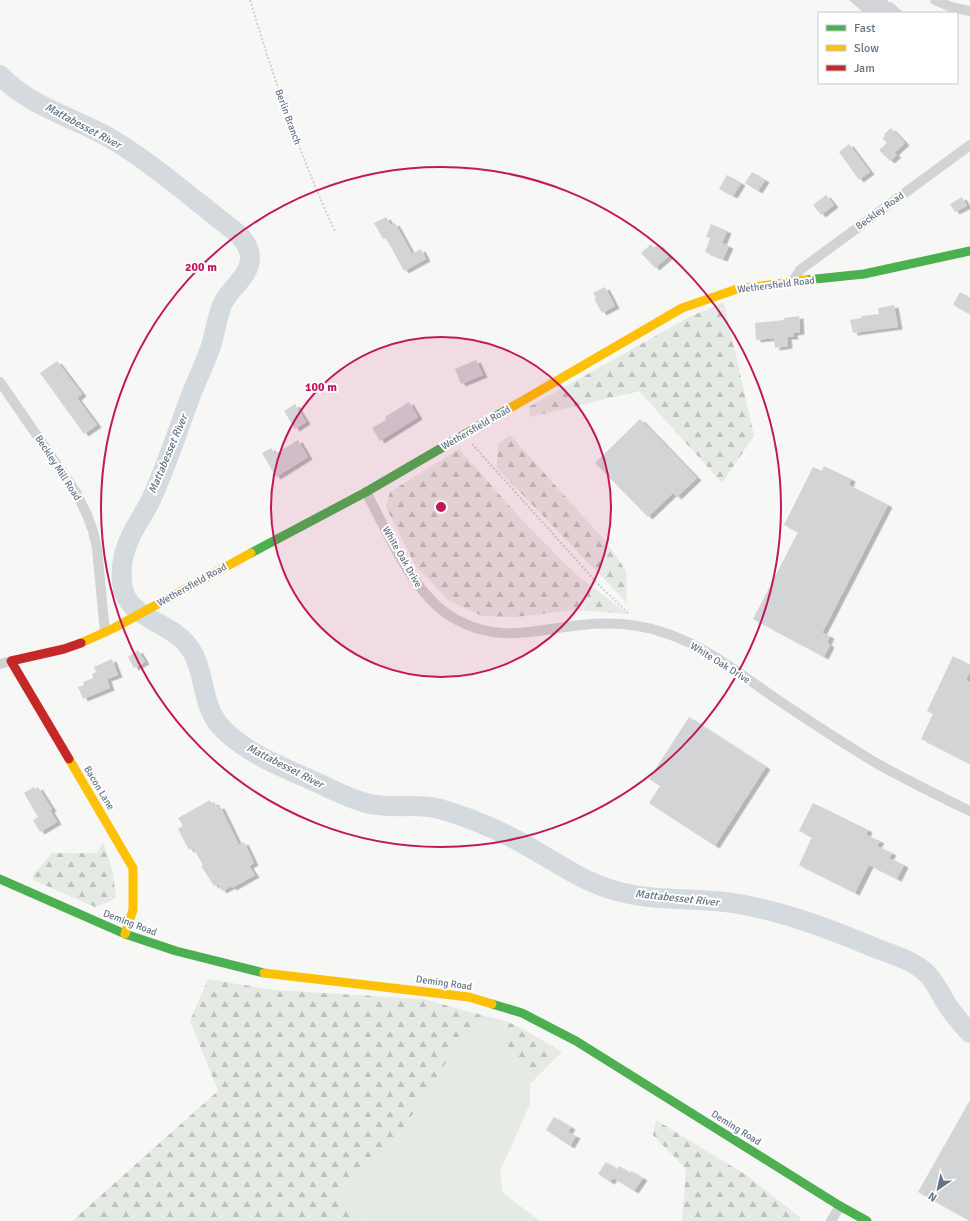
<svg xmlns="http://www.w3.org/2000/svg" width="970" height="1221" viewBox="0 0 970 1221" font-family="Signika,sans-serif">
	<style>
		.grass { fill: #e6eae4 }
		.forest { fill: url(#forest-firs) }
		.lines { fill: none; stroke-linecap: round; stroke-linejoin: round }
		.river { stroke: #d4dade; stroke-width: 20 }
		.building { fill: #d3d4d6; filter: url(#shadow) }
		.path { stroke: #cfd0d1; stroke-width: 2; stroke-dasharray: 2 2; stroke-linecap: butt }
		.street { stroke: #d2d3d4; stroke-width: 10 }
		.fast { stroke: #4caf50; stroke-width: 9 }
		.slow { stroke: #ffc107; stroke-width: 9 }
		.jam { stroke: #c62828; stroke-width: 9 }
		.ring { fill: none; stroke: #c2185b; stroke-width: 2 }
		.labels { text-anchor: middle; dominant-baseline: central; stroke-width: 4; stroke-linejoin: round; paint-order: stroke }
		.street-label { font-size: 10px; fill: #657388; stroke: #fff }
		.water-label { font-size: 11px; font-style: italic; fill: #607483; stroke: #fff }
		.centre { fill: #c2185b; stroke: #fff; stroke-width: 2 }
		.ring-label { font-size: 12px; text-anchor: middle; font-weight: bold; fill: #c2185b; stroke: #fff; stroke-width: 4; stroke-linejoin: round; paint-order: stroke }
	</style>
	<defs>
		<pattern id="forest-firs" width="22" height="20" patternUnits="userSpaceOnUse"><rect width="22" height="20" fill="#e6eae4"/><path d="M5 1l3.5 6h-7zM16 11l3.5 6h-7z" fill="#bec2bf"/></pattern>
		<filter id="shadow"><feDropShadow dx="4.5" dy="2.5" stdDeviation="0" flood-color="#0004"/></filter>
	</defs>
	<rect width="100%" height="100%" fill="#f7f7f6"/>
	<!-- grass -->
	<polygon class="grass" points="489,1017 506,1021 504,1038 515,1060 530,1084 530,1104 500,1171 503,1193 540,1221 361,1221 337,1188 387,1154 447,1061"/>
	<!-- forest -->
	<g class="forest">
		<polygon points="724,302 754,436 722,483 639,391 530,417 529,407 689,317"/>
		<polygon points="510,435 608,544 626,571 627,603 497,468 498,444"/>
		<polygon points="459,449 522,520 573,572 628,614 575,610 515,617 482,616 448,600 415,565 386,507 390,492"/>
		<polygon points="103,842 113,872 116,897 109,902 95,907 33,880 33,875 52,853 97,853"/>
		<polygon points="208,979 274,990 423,999 489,1017 447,1061 387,1154 337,1188 361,1221 72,1221 218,1091 190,1021"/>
		<polygon points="506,1021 523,1029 562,1052 530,1084 515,1060 504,1038"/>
		<polygon points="656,1120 746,1175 800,1217 799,1221 682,1221 686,1169 653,1135"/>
	</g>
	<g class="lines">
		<!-- river -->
		<path class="river" d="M0 75C31 108 77 118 115 141 157 167 193 199 232 229 241 236 250 245 250 258 250 277 229 288 222 305 217 318 215 333 211 346 205 364 196 381 190 398 182 418 176 438 168 458 162 474 156 489 149 504 134 530 119 550 122 582 124 617 167 621 186 643 207 667 199 703 221 727 246 754 285 768 318 783 335 791 352 800 370 804 394 809 417 803 440 809 472 818 503 832 531 848 558 864 583 881 613 890 649 901 687 898 725 902 775 908 827 928 873 947 890 954 910 959 924 971 935 980 940 994 948 1006 955 1016 962 1025 970 1033"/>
	</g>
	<!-- building -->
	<g class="building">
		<polygon points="849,0 887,0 901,13 864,13"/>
		<polygon points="891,128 905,143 894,153 897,155 890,161 879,150 887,143 882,138 885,136 884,134"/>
		<polygon points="849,144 870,172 859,180 839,152"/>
		<polygon points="752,172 765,180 758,191 745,183"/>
		<polygon points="727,175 741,183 733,196 719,189"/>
		<polygon points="826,195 834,205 821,215 813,205"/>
		<polygon points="962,197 967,206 955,212 950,204"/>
		<polygon points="386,217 391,225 395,223 412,254 421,249 426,259 404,271 386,238 383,239 374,223"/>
		<polygon points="711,224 727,231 722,243 729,246 723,259 705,252 710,238 706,237"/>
		<polygon points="651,244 654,248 658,244 669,256 655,268 641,253"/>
		<polygon points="605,287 615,306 602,313 594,299 596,298 593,293"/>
		<polygon points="960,292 970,298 970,314 953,305"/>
		<polygon points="894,305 898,327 853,333 850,320 862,318 861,316 879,314 878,308"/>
		<polygon points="799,316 800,332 793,333 794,337 787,337 788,346 775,348 774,338 756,340 755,323 784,320 784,318"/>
		<polygon points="476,360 483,375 461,384 455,369"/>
		<polygon points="57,361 82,394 77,398 97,425 84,434 40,373"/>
		<polygon points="409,402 418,417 380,441 372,428 386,420 385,417"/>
		<polygon points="295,404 306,422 295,429 284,411"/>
		<polygon points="640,419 697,478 677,497 673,493 648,517 595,463"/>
		<polygon points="298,440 308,457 276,477 262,453 271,448 275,454"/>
		<polygon points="824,466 851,479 849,485 888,505 822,633 830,636 827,643 830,645 824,657 753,619 798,532 784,525 813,467 822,471"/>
		<polygon points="138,650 145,662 134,668 128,657"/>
		<polygon points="953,656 970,665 970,671 966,680 970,682 970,764 921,739 933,714 927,711"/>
		<polygon points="112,659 118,675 107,679 110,688 83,699 78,687 84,685 83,682 93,678 92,674 96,672 94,667"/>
		<polygon points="689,717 766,767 715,846 649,803 660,786 649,779"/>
		<polygon points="34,787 35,789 38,787 52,809 50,810 57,822 40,832 33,820 38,817 24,793"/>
		<polygon points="210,800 211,803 214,802 217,807 220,806 239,845 244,842 254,863 249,866 255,875 232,888 231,886 222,891 218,884 214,886 201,866 203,865 193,848 189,850 178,829 183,826 178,818"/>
		<polygon points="813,803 868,830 866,835 880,841 877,846 892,853 889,858 904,865 897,879 869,865 855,893 799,865 812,837 799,831"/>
		<polygon points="970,1100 970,1221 918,1192"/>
		<polygon points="554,1117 571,1127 568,1132 576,1136 570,1146 546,1130"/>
		<polygon points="606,1162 617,1169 619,1166 630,1173 631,1171 643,1178 634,1191 613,1178 610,1182 598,1174"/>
	</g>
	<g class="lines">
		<!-- path -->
		<g class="path">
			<path d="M250 0C274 79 300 156 335 231"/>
			<polyline points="472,444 598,584 629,614"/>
		</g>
		<!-- street -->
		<g class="street">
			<polyline points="935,0 951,7 970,11"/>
			<polyline points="793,281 800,270 970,145"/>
			<polyline points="0,382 76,492 87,515 93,531 97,549 105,632"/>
			<path d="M366 492C388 533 414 598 457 620 502 644 537 629 582 625 609 622 639 624 665 633 712 648 752 684 793 710 820 728 848 746 876 763 907 780 939 796 970 811"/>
			<polyline points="0,664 11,661"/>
			<polyline points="831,1221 840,1206"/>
		</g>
		<!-- fast -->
		<g class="fast">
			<polyline points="806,280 864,274 970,251"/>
			<polyline points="251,553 366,492 510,408"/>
			<polyline points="0,879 125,934 176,951 264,973"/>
			<polyline points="492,1004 522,1013 576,1041 840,1206 867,1221"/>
		</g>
		<!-- slow -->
		<g class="slow">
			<polyline points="510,408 682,308 737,289 806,280"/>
			<polyline points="81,643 114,628 251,553"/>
			<polyline points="69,759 133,868 133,910 125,934"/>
			<polyline points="264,973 469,997 492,1004"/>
		</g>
		<!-- jam -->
		<polyline class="jam" points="69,759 11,661 64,649 81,643"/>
	</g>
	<!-- distance rings -->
	<circle cx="441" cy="507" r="170" fill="#c2185b" fill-opacity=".12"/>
	<g class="ring">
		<circle cx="441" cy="507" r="170"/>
		<circle cx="441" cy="507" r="340"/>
	</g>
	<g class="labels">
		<!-- street labels -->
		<g class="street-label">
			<text transform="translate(288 117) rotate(70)">Berlin Branch</text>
			<text transform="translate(880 211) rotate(-36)">Beckley Road</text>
			<text transform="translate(776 285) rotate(-7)">Wethersfield Road</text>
			<text transform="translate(476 428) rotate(-30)">Wethersfield Road</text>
			<text transform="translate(58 468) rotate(57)">Beckley Mill Road</text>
			<text transform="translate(402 557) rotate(60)">White Oak Drive</text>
			<text transform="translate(192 585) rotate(-29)">Wethersfield Road</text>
			<text transform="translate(720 663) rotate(32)">White Oak Drive</text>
			<text transform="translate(99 788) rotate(59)">Bacon Lane</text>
			<text transform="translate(130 923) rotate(21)">Deming Road</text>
			<text transform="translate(444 983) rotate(8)">Deming Road</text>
			<text transform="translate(736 1128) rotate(32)">Deming Road</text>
		</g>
		<!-- water labels -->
		<g class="water-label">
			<text transform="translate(83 126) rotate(28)">Mattabesset River</text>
			<text transform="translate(168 454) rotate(-67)">Mattabesset River</text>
			<text transform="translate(285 766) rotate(27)">Mattabesset River</text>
			<text transform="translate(677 898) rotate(6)">Mattabesset River</text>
		</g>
	</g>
	<circle cx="441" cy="507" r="6" class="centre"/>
	<g class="ring-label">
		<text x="201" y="271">200 m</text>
		<text x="321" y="391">100 m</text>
	</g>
	<!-- legend -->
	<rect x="818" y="12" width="140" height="72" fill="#ffffff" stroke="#c1c7cf"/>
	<rect x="826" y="25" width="20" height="6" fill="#4caf50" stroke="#c1c7cf"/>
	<text x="854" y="32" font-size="12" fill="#657388">Fast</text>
	<rect x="826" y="45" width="20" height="6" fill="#ffc107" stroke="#c1c7cf"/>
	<text x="854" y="52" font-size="12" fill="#657388">Slow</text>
	<rect x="826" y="65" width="20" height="6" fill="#c62828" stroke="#c1c7cf"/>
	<text x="854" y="72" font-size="12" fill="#657388">Jam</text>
	<!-- north arrow -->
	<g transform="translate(938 1189) rotate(214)" stroke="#ffffff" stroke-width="3" paint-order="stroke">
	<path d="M0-3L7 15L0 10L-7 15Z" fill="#657388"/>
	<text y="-6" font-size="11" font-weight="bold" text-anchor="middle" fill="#657388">N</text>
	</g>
</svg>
